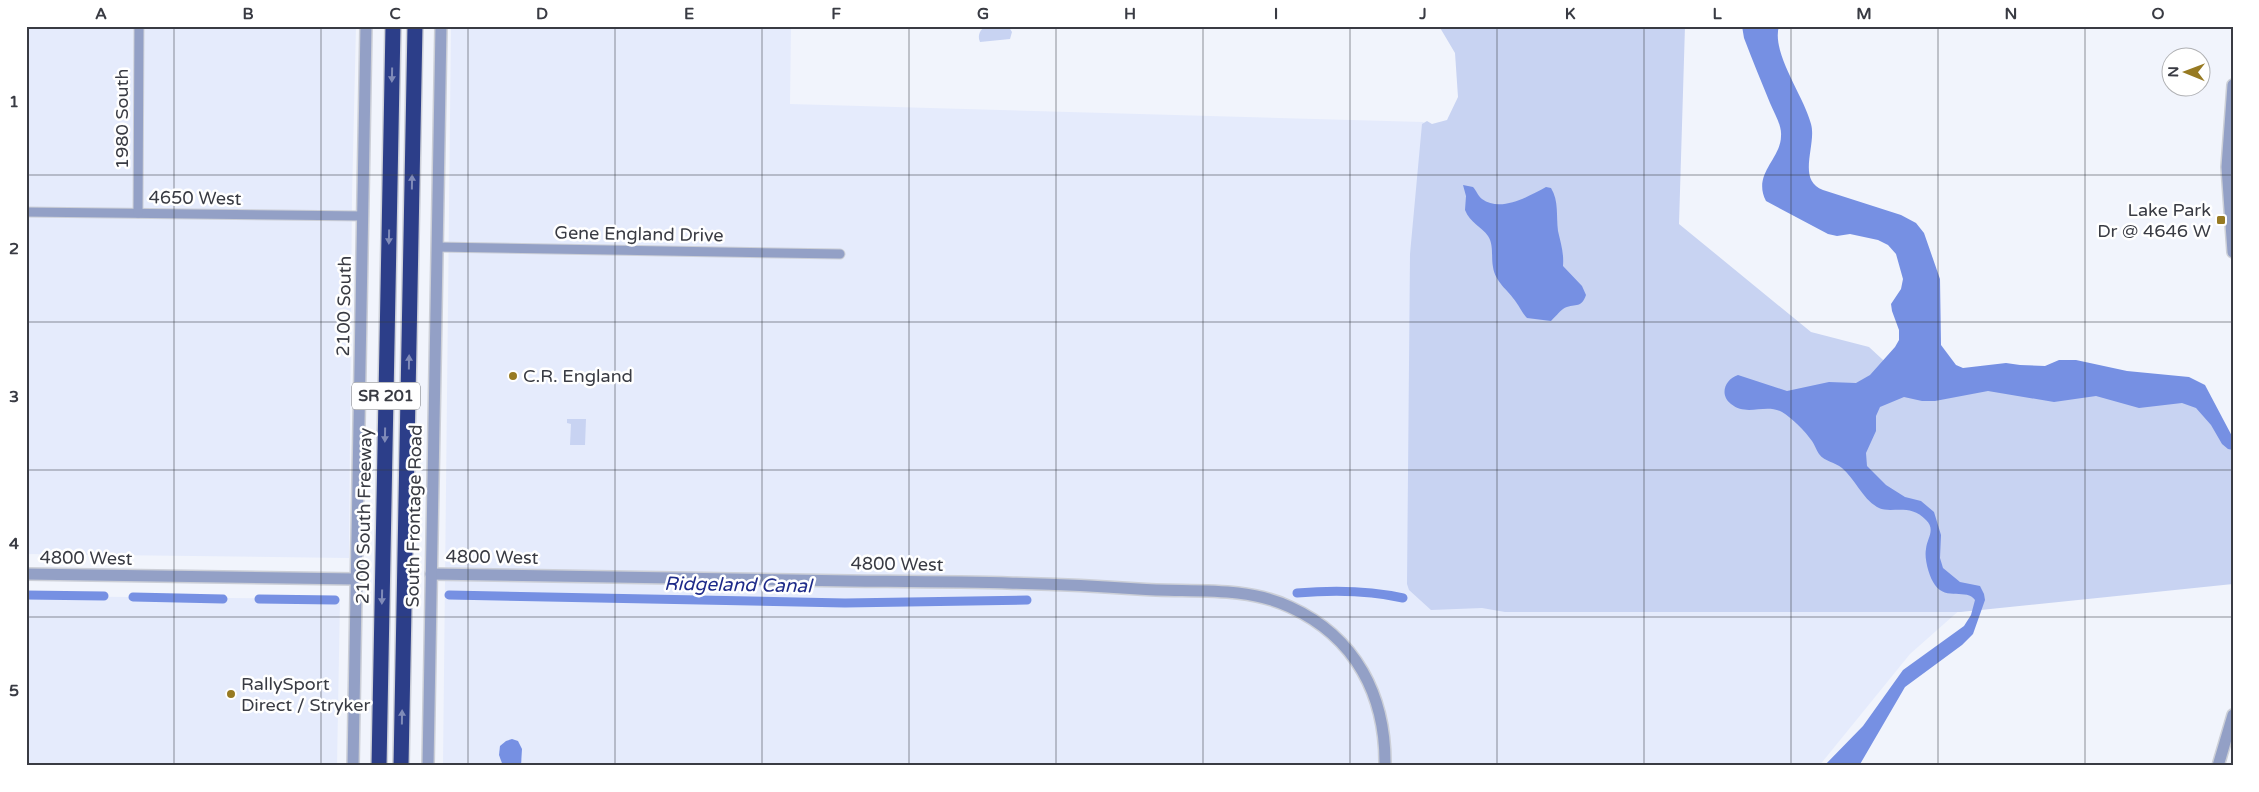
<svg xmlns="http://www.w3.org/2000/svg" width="2259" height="792" viewBox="0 0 2259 792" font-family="'Varela Round',sans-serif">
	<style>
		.built { fill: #e5ebfc }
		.green { fill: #c8d3f2 }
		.water { fill: #7690e3 }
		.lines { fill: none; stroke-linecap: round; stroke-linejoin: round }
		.canal { stroke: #7690e3; stroke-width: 9 }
		.minor-casing { stroke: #cccfd7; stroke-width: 11 }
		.tertiary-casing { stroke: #cccfd7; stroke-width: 14 }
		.motorway-casing { stroke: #cccfd7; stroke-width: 18 }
		.minor { stroke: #93a0c6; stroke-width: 9 }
		.tertiary { stroke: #93a0c6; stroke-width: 11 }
		.motorway { stroke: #2c3e89; stroke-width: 15 }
		.oneway { fill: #808bb8 }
		.grid { fill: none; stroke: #393b43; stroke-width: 1; stroke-opacity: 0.55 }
		.poi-dot { fill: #977a22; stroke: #fff; stroke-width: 2 }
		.labels { text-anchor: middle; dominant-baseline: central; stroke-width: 5; stroke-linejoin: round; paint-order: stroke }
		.shield { fill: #fff; stroke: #74767b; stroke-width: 1 }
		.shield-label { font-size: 16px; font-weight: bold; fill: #393b43 }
		.street-label { font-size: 18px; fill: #393b43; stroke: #fff }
		.poi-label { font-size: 18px; fill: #393b43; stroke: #fff; text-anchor: start }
		.water-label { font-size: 19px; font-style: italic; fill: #1d2a89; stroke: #fff }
		.neatline { fill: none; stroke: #393b43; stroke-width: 2 }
		.grid-label { font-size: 16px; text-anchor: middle; font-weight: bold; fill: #393b43 }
	</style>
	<rect width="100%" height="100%" fill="#f1f4fc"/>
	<!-- built -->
	<g class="built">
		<polygon points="26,26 356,26 352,196 349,558 26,554"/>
		<polygon points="451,26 791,26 790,104 1423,122 1962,608 1910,654 1819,766 443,766"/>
		<polygon points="26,596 340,599 337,766 26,766"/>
	</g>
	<!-- green -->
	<g class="green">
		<path d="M987 26H1008L1012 32 1010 39 980 42C977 35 980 29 987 26Z"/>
		<polygon points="1439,26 1685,26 1679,224 1811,332 1869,347 1895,371 2192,395 2233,444 2233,584 1961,612 1505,612 1482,608 1431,610 1409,590 1407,584 1410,254 1422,124 1427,121 1432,124 1447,120 1458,97 1455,53"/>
		<polygon points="567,419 586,419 585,445 570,445 571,424 567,423"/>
	</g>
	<!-- water -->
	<g class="water">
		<path d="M1742 26H1779C1771 53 1804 96 1811 124 1817 145 1796 180 1823 190L1901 215 1916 223 1924 233 1940 279 1941 345 1956 365 1963 368 2006 363 2020 365 2045 366 2059 360H2076L2127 371 2189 377 2205 385 2233 438V450L2228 449 2222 444 2211 425 2196 408 2182 403 2139 408 2096 396 2054 402 1988 391 1935 401H1922L1904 397 1880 407 1876 416V431L1866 453 1867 466 1886 485 1905 497 1921 501 1934 512 1941 535 1940 558 1943 568 1960 582 1980 586 1984 594 1985 600 1973 634 1962 645 1905 687 1859 766H1824L1863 726 1903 670 1964 626 1971 615 1975 600C1967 588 1946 601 1935 585 1929 577 1924 558 1926 549 1927 538 1936 530 1926 520 1909 502 1890 515 1877 507 1862 498 1855 479 1842 468 1835 462 1825 462 1819 454 1816 450 1815 445 1812 441 1805 431 1792 418 1782 412 1765 403 1747 417 1731 404 1719 395 1725 379 1738 375L1787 391 1829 382 1856 383 1870 375 1895 347 1899 340V330L1892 311 1891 304 1901 289 1903 279 1896 254 1888 245 1878 240 1850 234 1837 236 1828 234 1766 201C1752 174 1781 159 1781 136 1782 125 1774 113 1770 103 1761 81 1752 59 1744 38Z"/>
		<path d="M1463 185 1473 187C1476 190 1478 196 1482 199 1501 213 1529 196 1546 187L1551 188C1559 201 1556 216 1558 231 1561 244 1564 253 1563 266L1582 286 1586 295C1581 310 1574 302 1563 309 1559 312 1555 317 1551 321L1527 318C1522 313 1520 307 1516 302 1508 290 1495 282 1493 267 1491 257 1494 245 1488 236 1482 227 1470 223 1465 210L1466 196Z"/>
		<polygon points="512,739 518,741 522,749 521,766 503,766 499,755 500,746 506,741"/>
	</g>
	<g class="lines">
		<!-- canal -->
		<g class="canal">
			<path d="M1297 593C1332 590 1368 590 1403 598"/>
			<polyline points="26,595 104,596"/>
			<polyline points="449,595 845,603 1027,600"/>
			<polyline points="133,597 223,599"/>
			<polyline points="259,599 335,600"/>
		</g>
		<defs>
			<g id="minor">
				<polyline points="26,212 363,216"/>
				<polyline points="138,213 139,26"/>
				<polyline points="437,247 840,254"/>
			</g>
			<g id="tertiary">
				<polyline points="2233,85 2227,167 2233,252"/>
				<polyline points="26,574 356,579"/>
				<path d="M431 574C571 576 711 578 851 581 947 582 1043 582 1138 589 1188 593 1244 585 1290 607 1356 637 1386 696 1385 766"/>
				<polyline points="353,766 366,26"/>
				<polyline points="428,766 441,26"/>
				<polyline points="2218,766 2233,715"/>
			</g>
			<g id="motorway">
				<polyline points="379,766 393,26"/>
				<polyline points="401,766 415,26"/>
			</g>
		</defs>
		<!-- minor casing -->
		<use href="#minor" class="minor-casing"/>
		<!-- tertiary casing -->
		<use href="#tertiary" class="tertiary-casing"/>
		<!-- motorway casing -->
		<use href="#motorway" class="motorway-casing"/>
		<!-- minor -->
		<use href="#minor" class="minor"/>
		<!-- tertiary -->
		<use href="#tertiary" class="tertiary"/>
		<!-- motorway -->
		<use href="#motorway" class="motorway"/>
	</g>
	<!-- one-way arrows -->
	<defs><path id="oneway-solid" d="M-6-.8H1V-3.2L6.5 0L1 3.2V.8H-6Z" transform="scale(1.25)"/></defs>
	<g class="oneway">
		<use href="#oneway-solid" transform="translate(392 75) rotate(91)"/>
		<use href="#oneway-solid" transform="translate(412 182) rotate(-89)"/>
		<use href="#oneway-solid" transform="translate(389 237) rotate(91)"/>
		<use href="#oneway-solid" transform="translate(409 362) rotate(-89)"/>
		<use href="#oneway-solid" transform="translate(385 435) rotate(91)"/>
		<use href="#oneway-solid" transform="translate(382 597) rotate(91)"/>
		<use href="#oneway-solid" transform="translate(402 717) rotate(-89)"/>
	</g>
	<!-- grid -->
	<path class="grid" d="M174 26V766M321 26V766M468 26V766M615 26V766M762 26V766M909 26V766M1056 26V766M1203 26V766M1350 26V766M1497 26V766M1644 26V766M1791 26V766M1938 26V766M2085 26V766M26 175H2233M26 322H2233M26 470H2233M26 617H2233"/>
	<!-- markers -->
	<g class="poi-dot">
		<rect x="2216" y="215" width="10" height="10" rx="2.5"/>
		<circle cx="513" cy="376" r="5"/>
		<circle cx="231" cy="694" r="5"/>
	</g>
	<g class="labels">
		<!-- shield labels -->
		<rect class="shield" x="352" y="382.5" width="68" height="27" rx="4"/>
		<g class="shield-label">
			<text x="386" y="396">SR 201</text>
		</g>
		<!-- street labels -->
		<g class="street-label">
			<text transform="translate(122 119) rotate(-90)">1980 South</text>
			<text transform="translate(195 198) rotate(1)">4650 West</text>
			<text transform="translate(639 234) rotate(1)">Gene England Drive</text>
			<text transform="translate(344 306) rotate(-89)">2100 South</text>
			<text transform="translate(364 516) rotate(-89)">2100 South Freeway</text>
			<text transform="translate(414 516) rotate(-89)">South Frontage Road</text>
			<text transform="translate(492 557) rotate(1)">4800 West</text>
			<text transform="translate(86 558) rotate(1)">4800 West</text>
			<text transform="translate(897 564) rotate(1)">4800 West</text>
		</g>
		<!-- poi labels -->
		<g class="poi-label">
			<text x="2211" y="210" text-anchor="end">Lake Park<tspan x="2211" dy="21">Dr @ 4646 W</tspan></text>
			<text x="523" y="376">C.R. England</text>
			<text x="241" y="684">RallySport<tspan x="241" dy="21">Direct / Stryker</tspan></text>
		</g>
		<!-- water labels -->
		<g class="water-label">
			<text transform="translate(738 585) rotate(1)">Ridgeland Canal</text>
		</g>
	</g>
	<!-- border -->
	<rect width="2259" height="792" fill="none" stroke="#ffffff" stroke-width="55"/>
	<!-- north arrow -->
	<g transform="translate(2186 72) rotate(271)"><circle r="24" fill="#ffffff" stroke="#b0b1b4"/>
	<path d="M0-4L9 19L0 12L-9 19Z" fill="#977a22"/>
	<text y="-8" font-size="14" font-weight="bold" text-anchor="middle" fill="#393b43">N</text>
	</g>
	<rect x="28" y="28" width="2204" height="736" class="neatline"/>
	<g class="grid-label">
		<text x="101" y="19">A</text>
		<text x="248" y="19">B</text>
		<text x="395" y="19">C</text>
		<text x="542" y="19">D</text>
		<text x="689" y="19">E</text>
		<text x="836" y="19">F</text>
		<text x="983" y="19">G</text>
		<text x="1130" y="19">H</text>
		<text x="1276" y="19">I</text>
		<text x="1423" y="19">J</text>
		<text x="1570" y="19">K</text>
		<text x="1717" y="19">L</text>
		<text x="1864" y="19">M</text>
		<text x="2011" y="19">N</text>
		<text x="2158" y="19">O</text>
		<text x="14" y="107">1</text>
		<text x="14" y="254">2</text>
		<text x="14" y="402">3</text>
		<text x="14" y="549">4</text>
		<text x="14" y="696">5</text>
	</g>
</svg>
